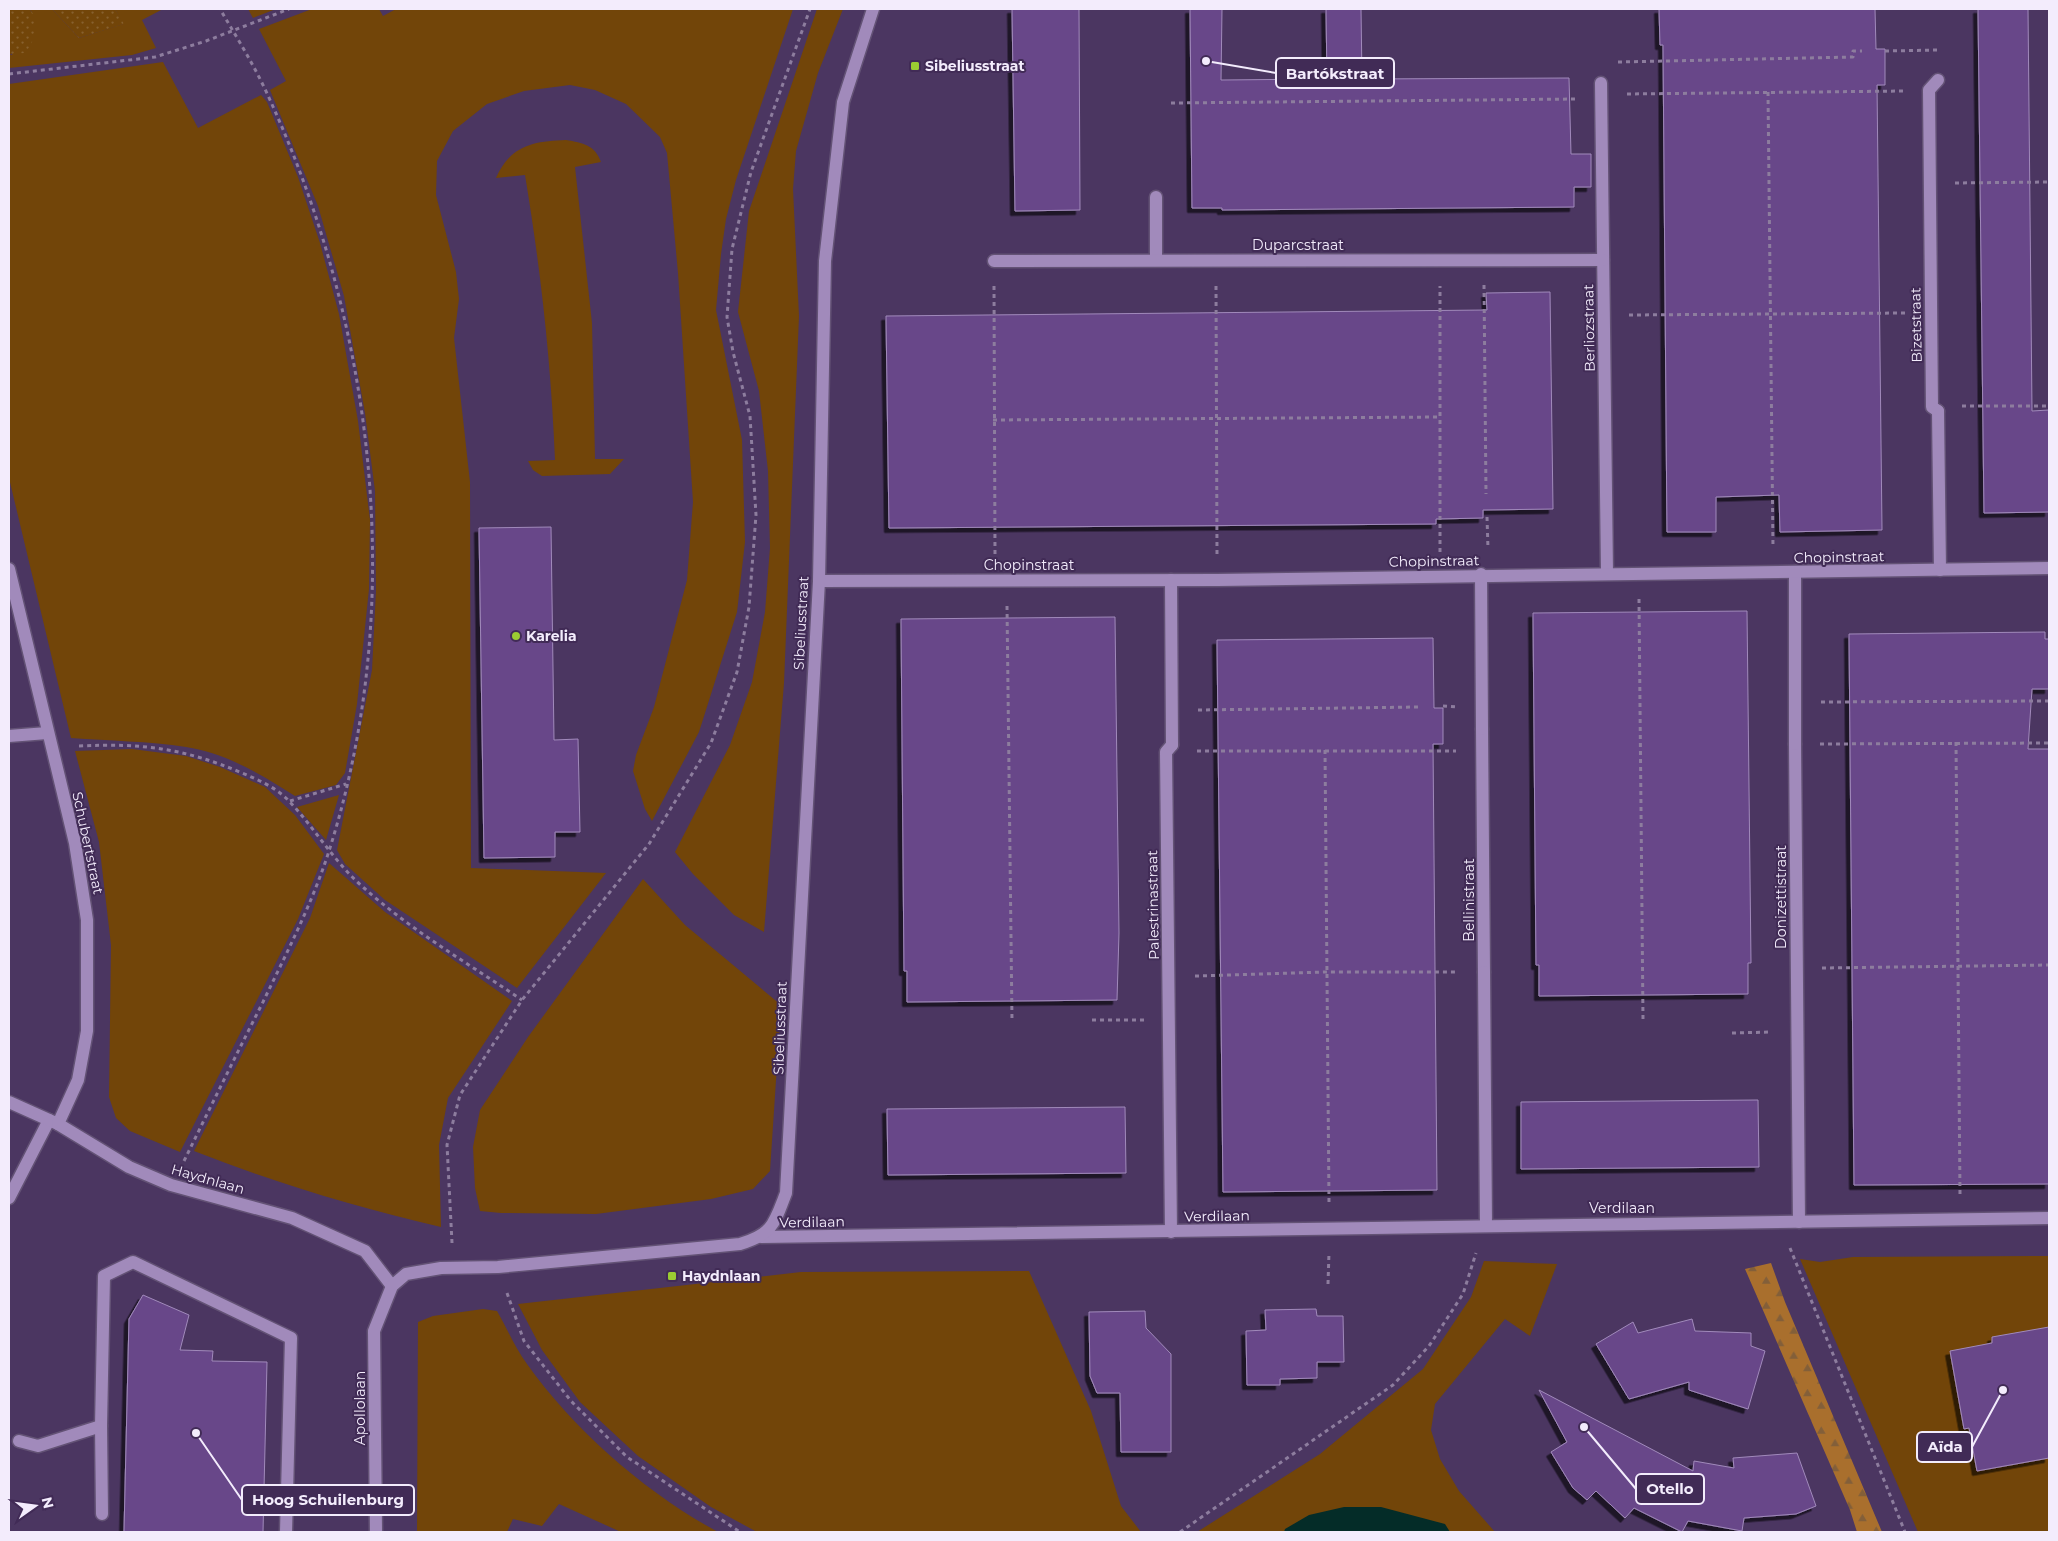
<svg xmlns="http://www.w3.org/2000/svg" width="2058" height="1541" viewBox="0 0 2058 1541" font-family="Montserrat,sans-serif">
	<style>
		.green { fill: #724509 }
		.forest { fill: url(#forest-firs) }
		.park { fill: url(#park-dots) }
		.water { fill: #042c28 }
		.building { fill: #684789; stroke: #a18abb; filter: url(#shadow) }
		.lines { fill: none; stroke-linecap: round; stroke-linejoin: round }
		.service-casing { stroke: #635275; stroke-width: 15 }
		.pedestrian-casing { stroke: #635275; stroke-width: 15 }
		.minor-casing { stroke: #635275; stroke-width: 15 }
		.tertiary-casing { stroke: #635275; stroke-width: 15 }
		.path { stroke: #8d7d9e; stroke-width: 3; stroke-dasharray: 4 4; stroke-linecap: butt }
		.service { stroke: #a18abb; stroke-width: 12 }
		.pedestrian { stroke: #a18abb; stroke-width: 12 }
		.minor { stroke: #a18abb; stroke-width: 12 }
		.tertiary { stroke: #a18abb; stroke-width: 12 }
		.poi-dot { fill: #9bcb32; stroke: #412b56; stroke-width: 2 }
		.labels { text-anchor: middle; dominant-baseline: central; stroke-width: 4; stroke-linejoin: round; paint-order: stroke }
		.poi-label { font-size: 14px; font-weight: bold; fill: #f3ecfc; stroke: #412b56; text-anchor: start }
		.street-label { font-size: 14px; fill: #f3ecfc; stroke: #412b56 }
		.leader { fill: none; stroke: #f3ecfc; stroke-width: 2 }
		.callout-dot { fill: #f3ecfc; stroke: #412b56; stroke-width: 2 }
		.callout { fill: #412b56; stroke: #f3ecfc; stroke-width: 2 }
		.callout-label { font-size: 15px; text-anchor: middle; font-weight: bold; fill: #f3ecfc }
	</style>
	<defs>
		<pattern id="forest-firs" width="22" height="20" patternUnits="userSpaceOnUse" patternTransform="scale(1.25)"><rect width="22" height="20" fill="#a96f2d"/><path d="M5 1l3.5 6h-7zM16 11l3.5 6h-7z" fill="#835f39"/></pattern>
		<pattern id="park-dots" width="8" height="8" patternUnits="userSpaceOnUse" patternTransform="scale(1.25)"><rect width="8" height="8" fill="#724509"/><path d="M2 2h.1M6 6h.1" fill="none" stroke="#87602e" stroke-width="1.8" stroke-linecap="round"/></pattern>
		<filter id="shadow"><feDropShadow dx="-4.5" dy="4.5" stdDeviation="0" flood-color="#0009"/></filter>
	</defs>
	<rect width="100%" height="100%" fill="#4b3661"/>
	<!-- green -->
	<g class="green">
		<polygon points="29,9 52,9 79,38 123,24 115,9 163,9 142,20 156,48 132,55 9,68 9,54 12,55 32,12"/>
		<polygon points="248,9 276,9 253,18"/>
		<polygon points="312,9 379,9 383,16 396,9 793,9 736,180 726,219 721,254 716,310 742,440 745,542 737,612 699,732 652,821 645,809 633,771 636,755 654,707 687,580 693,502 678,273 667,153 660,137 626,104 595,90 570,85 524,91 487,104 453,131 437,161 436,195 456,272 459,299 454,338 470,482 471,868 606,873 517,988 385,900 345,864 337,850 372,670 376,591 375,491 365,413 344,296 318,206 270,90 286,81 259,29"/>
		<polygon points="817,9 843,9 818,73 796,151 793,189 799,316 784,683 764,932 734,915 693,874 675,852 730,745 752,682 765,612 770,548 768,471 759,391 738,312 749,211"/>
		<path d="M163 62 198 128 261 95 267 102 298 177 320 243 339 314 358 421 370 520 369 589 357 704 345 773 336 785 295 796C262 775 226 753 186 747 149 741 109 741 71 738L9 478V84Z"/>
		<path d="M566 140C583 143 595 145 601 162L575 167 592 323 595 459H624L610 474 542 476 533 470 528 461 555 460C551 362 541 272 525 175L496 178C510 146 533 141 566 140Z"/>
		<polygon points="132,749 186,756 220,767 265,787 295,815 324,854 298,919 180,1152 130,1131 116,1118 109,1097 111,945 99,842 75,751"/>
		<polygon points="339,795 326,840 297,807"/>
		<path d="M329 863 385 912 512 1001 448 1098 439 1145 441 1227C356 1207 275 1183 194 1151L310 918Z"/>
		<polygon points="643,879 685,925 781,1005 770,1171 753,1189 711,1199 596,1214 501,1213 480,1211 475,1188 473,1147 480,1110 528,1037"/>
		<polygon points="2049,1256 2049,1532 1918,1532 1800,1259 1820,1262 1853,1257"/>
		<polygon points="1484,1261 1557,1264 1530,1336 1505,1319 1435,1404 1431,1430 1440,1459 1459,1491 1495,1532 1197,1532 1320,1454 1423,1369 1471,1297"/>
		<polygon points="1029,1271 1091,1411 1121,1506 1141,1532 757,1532 711,1507 638,1456 580,1402 542,1350 518,1304 801,1272"/>
		<path d="M483 1309 497 1311C507 1328 515 1348 527 1364 575 1431 646 1493 718 1532H621L559 1504 542 1526 513 1519 507 1532H417L418 1322 433 1316Z"/>
	</g>
	<!-- forest -->
	<polygon class="forest" points="1771,1263 1785,1302 1882,1532 1857,1532 1850,1510 1745,1269"/>
	<!-- park -->
	<g class="park">
		<path d="M9 9H29C42 20 34 43 25 53L9 54Z"/>
		<polygon points="52,9 115,9 124,24 79,38"/>
	</g>
	<!-- water -->
	<polygon class="water" points="1344,1507 1381,1507 1445,1524 1450,1532 1284,1532 1285,1529 1309,1515"/>
	<!-- building -->
	<g class="building">
		<polygon points="1012,9 1079,9 1080,210 1015,211"/>
		<polygon points="1190,9 1222,9 1221,80 1327,79 1326,9 1361,9 1362,79 1569,78 1571,154 1591,154 1591,187 1574,187 1574,207 1222,210 1222,208 1192,208"/>
		<polygon points="1659,9 1875,9 1876,49 1885,49 1885,85 1877,85 1882,530 1780,532 1779,495 1716,497 1716,532 1667,532 1663,45 1660,45"/>
		<polygon points="1978,9 2028,9 2032,411 2049,410 2049,512 1984,513"/>
		<polygon points="1550,292 1553,509 1483,510 1483,518 1436,519 1436,524 889,528 886,316 1487,310 1486,293"/>
		<polygon points="551,527 554,740 578,739 580,832 555,832 555,857 484,858 479,528"/>
		<polygon points="1747,611 1751,963 1748,963 1748,994 1539,996 1539,965 1536,965 1533,613"/>
		<polygon points="1115,617 1119,933 1117,1000 907,1002 907,971 904,971 901,619"/>
		<polygon points="2045,632 2045,639 2049,639 2049,689 2032,689 2028,749 2049,749 2049,1184 1854,1185 1849,634"/>
		<polygon points="1433,638 1434,708 1443,708 1443,744 1433,744 1437,1190 1223,1192 1217,640"/>
		<polygon points="1758,1100 1759,1167 1521,1169 1521,1102"/>
		<polygon points="1125,1107 1126,1173 888,1175 887,1109"/>
		<polygon points="143,1295 189,1315 180,1350 213,1351 212,1361 267,1362 263,1532 124,1532 129,1319"/>
		<polygon points="1316,1309 1317,1316 1343,1316 1344,1362 1317,1362 1317,1378 1280,1379 1280,1385 1247,1385 1246,1331 1266,1330 1265,1310"/>
		<polygon points="1145,1311 1146,1328 1171,1354 1171,1452 1121,1452 1120,1393 1097,1393 1090,1376 1089,1312"/>
		<polygon points="1692,1319 1695,1331 1751,1333 1751,1346 1765,1351 1748,1409 1689,1390 1689,1382 1629,1399 1596,1344 1633,1322 1638,1333"/>
		<polygon points="2049,1327 2049,1458 1977,1471 1969,1428 1964,1429 1950,1351 1992,1343 1992,1337"/>
		<polygon points="1539,1390 1693,1471 1694,1461 1734,1468 1733,1458 1797,1453 1816,1506 1796,1514 1744,1518 1742,1531 1688,1521 1682,1532 1634,1508 1625,1518 1596,1491 1587,1500 1573,1488 1551,1452 1567,1442"/>
	</g>
	<g class="lines">
		<defs>
			<g id="service">
				<polyline points="9,1198 49,1120"/>
				<polyline points="101,1426 104,1276 133,1262 291,1338 286,1532"/>
				<polyline points="19,1441 38,1446 101,1426 102,1514"/>
			</g>
			<g id="pedestrian">
				<polyline points="1601,83 1607,573"/>
				<polyline points="1156,197 1156,260"/>
				<polyline points="994,261 1603,260"/>
				<polyline points="1938,411 1932,407 1929,90 1938,80"/>
				<polyline points="1482,729 1484,972"/>
				<polyline points="1795,744 1799,1222"/>
				<polyline points="1171,1232 1166,752 1172,745"/>
			</g>
			<g id="minor">
				<polyline points="1938,411 1940,570"/>
				<polyline points="1795,572 1795,744"/>
				<polyline points="1481,574 1482,729"/>
				<polyline points="1171,580 1172,745"/>
				<polyline points="819,581 1217,580 2049,568"/>
				<polyline points="9,736 47,733"/>
				<polyline points="1484,972 1486,1225"/>
				<polyline points="9,1102 58,1124"/>
				<polyline points="761,1237 2049,1218"/>
			</g>
			<g id="tertiary">
				<polyline points="9,569 75,843 87,920 87,1031 78,1080 58,1124 129,1167 171,1185 292,1218 365,1251 392,1286"/>
				<path d="M376 1532 374 1331 392 1286 406 1274 441 1268 498 1267 740 1244C773 1234 774 1224 786 1193L819 581 825 261 843 102 873 9"/>
			</g>
		</defs>
		<!-- service casing -->
		<use href="#service" class="service-casing"/>
		<!-- pedestrian casing -->
		<use href="#pedestrian" class="pedestrian-casing"/>
		<!-- minor casing -->
		<use href="#minor" class="minor-casing"/>
		<!-- tertiary casing -->
		<use href="#tertiary" class="tertiary-casing"/>
		<!-- path -->
		<g class="path">
			<polyline points="1885,51 1939,50"/>
			<polyline points="1618,62 1853,57 1853,51 1862,51"/>
			<polyline points="9,74 155,57 206,41 289,9"/>
			<polyline points="1768,92 1773,547"/>
			<polyline points="1627,94 1904,91"/>
			<polyline points="1171,103 1576,99"/>
			<polyline points="1955,183 2049,182"/>
			<polyline points="1484,285 1486,494"/>
			<polyline points="994,286 995,555"/>
			<polyline points="1216,286 1217,555"/>
			<polyline points="1629,315 1906,313"/>
			<polyline points="1962,406 2049,406"/>
			<polyline points="993,420 1440,417"/>
			<polyline points="1487,517 1488,549"/>
			<polyline points="1440,552 1440,286"/>
			<polyline points="1639,599 1643,1019"/>
			<polyline points="1007,606 1012,1021"/>
			<polyline points="1821,702 2049,701"/>
			<polyline points="1443,706 1457,707"/>
			<polyline points="1198,710 1419,707"/>
			<polyline points="1956,742 1960,1194"/>
			<polyline points="1820,744 2049,743"/>
			<path d="M79 746C141 743 184 748 242 773 259 780 277 788 290 802 316 830 335 863 364 888 412 931 469 964 522 1000"/>
			<polyline points="1325,750 1329,1202"/>
			<polyline points="1197,751 1456,751"/>
			<polyline points="290,801 346,784"/>
			<polyline points="1822,968 2049,965"/>
			<polyline points="1195,976 1327,972 1458,972"/>
			<polyline points="1092,1020 1144,1020"/>
			<polyline points="1732,1033 1772,1032"/>
			<path d="M184 1161C210 1108 236 1055 263 1002 287 952 312 904 329 851 407 606 376 332 270 100 256 68 237 38 220 9"/>
			<polyline points="452,1243 447,1145 460,1095 522,1000 649,844 711,743 737,672 749,607 756,515 750,416 733,352 727,317 732,249 751,172 810,9"/>
			<polyline points="1790,1248 1905,1532"/>
			<polyline points="1328,1284 1329,1253"/>
			<polyline points="507,1293 524,1341 571,1401 627,1457 740,1532"/>
			<polyline points="1180,1532 1393,1385 1429,1346 1463,1294 1476,1253"/>
		</g>
		<!-- service -->
		<use href="#service" class="service"/>
		<!-- pedestrian -->
		<use href="#pedestrian" class="pedestrian"/>
		<!-- minor -->
		<use href="#minor" class="minor"/>
		<!-- tertiary -->
		<use href="#tertiary" class="tertiary"/>
	</g>
	<!-- markers -->
	<g class="poi-dot">
		<rect x="910" y="61" width="10" height="10" rx="2.5"/>
		<circle cx="516" cy="636" r="5"/>
		<rect x="667" y="1271" width="10" height="10" rx="2.5"/>
	</g>
	<g class="labels">
		<!-- poi labels -->
		<g class="poi-label">
			<text x="925" y="66">Sibeliusstraat</text>
			<text x="526" y="636">Karelia</text>
			<text x="682" y="1276">Haydnlaan</text>
		</g>
		<!-- street labels -->
		<g class="street-label">
			<text x="1298" y="245">Duparcstraat</text>
			<text transform="translate(1916 325) rotate(-91)">Bizetstraat</text>
			<text transform="translate(1589 328) rotate(-91)">Berliozstraat</text>
			<text transform="translate(1839 557) rotate(-1)">Chopinstraat</text>
			<text transform="translate(1434 561) rotate(-1)">Chopinstraat</text>
			<text x="1029" y="565">Chopinstraat</text>
			<text transform="translate(801 623) rotate(-87)">Sibeliusstraat</text>
			<text transform="translate(88 843) rotate(78)">Schubertstraat</text>
			<text transform="translate(1781 897) rotate(-90)">Donizettistraat</text>
			<text transform="translate(1469 900) rotate(-90)">Bellinistraat</text>
			<text transform="translate(1153 905) rotate(-91)">Palestrinastraat</text>
			<text transform="translate(780 1028) rotate(-88)">Sibeliusstraat</text>
			<text transform="translate(208 1179) rotate(16)">Haydnlaan</text>
			<text x="1622" y="1208">Verdilaan</text>
			<text transform="translate(1217 1216) rotate(-1)">Verdilaan</text>
			<text transform="translate(812 1222) rotate(-1)">Verdilaan</text>
			<text transform="translate(360 1408) rotate(-90)">Apollolaan</text>
		</g>
	</g>
	<!-- callouts -->
	<path class="leader" d="M1206 61L1276 73M2003 1390L1972 1447M1584 1427L1636 1489M196 1433L242 1500"/>
	<g class="callout-dot">
		<circle cx="1206" cy="61" r="5"/>
		<circle cx="2003" cy="1390" r="5"/>
		<circle cx="1584" cy="1427" r="5"/>
		<circle cx="196" cy="1433" r="5"/>
	</g>
	<g class="callout">
		<rect x="1276" y="58" width="118" height="30" rx="5"/>
		<rect x="1917" y="1432" width="55" height="30" rx="5"/>
		<rect x="1636" y="1474" width="68" height="30" rx="5"/>
		<rect x="242" y="1485" width="172" height="30" rx="5"/>
	</g>
	<g class="callout-label">
		<text x="1335" y="79">Bartókstraat</text>
		<text x="1945" y="1452">Aïda</text>
		<text x="1670" y="1494">Otello</text>
		<text x="328" y="1505">Hoog Schuilenburg</text>
	</g>
	<!-- border -->
	<rect width="2058" height="1541" fill="none" stroke="#f3ecfc" stroke-width="20"/>
	<!-- north arrow -->
	<g transform="translate(35 1506) rotate(76)" stroke="#412b56" stroke-width="4" paint-order="stroke">
	<path d="M0-4L9 19L0 12L-9 19Z" fill="#f3ecfc"/>
	<text y="-8" font-size="14" font-weight="bold" text-anchor="middle" fill="#f3ecfc">N</text>
	</g>
</svg>
